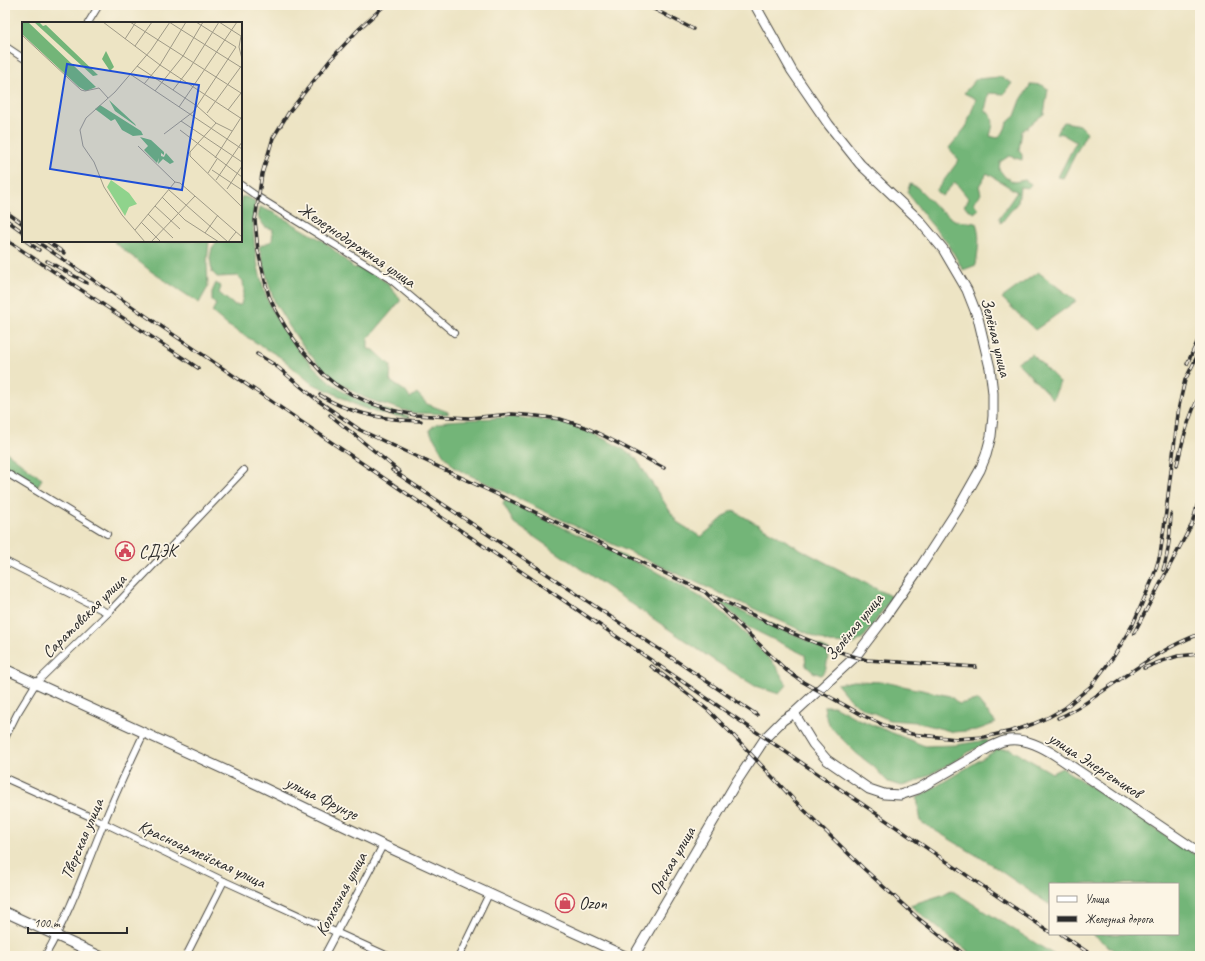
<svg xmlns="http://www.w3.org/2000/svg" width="1205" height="961" viewBox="0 0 1205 961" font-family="Caveat,sans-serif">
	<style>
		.forest { fill: #73b578; stroke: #4f7052 }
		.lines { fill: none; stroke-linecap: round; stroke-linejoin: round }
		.street-casing { stroke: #484742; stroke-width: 8 }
		.secondary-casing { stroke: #484742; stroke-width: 11 }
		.street { stroke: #fff; stroke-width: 6 }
		.secondary { stroke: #fff; stroke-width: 9 }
		.rail-casing { stroke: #2b2b2b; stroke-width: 3.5 }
		.rail { stroke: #fcf5e5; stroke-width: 2; stroke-dasharray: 6; stroke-linecap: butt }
		.labels { text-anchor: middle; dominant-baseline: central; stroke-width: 3.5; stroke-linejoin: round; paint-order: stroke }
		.street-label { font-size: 17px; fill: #2b2b2b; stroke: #fcf5e5 }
		.poi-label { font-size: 17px; fill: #2b2b2b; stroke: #fcf5e5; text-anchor: start }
		.inset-road { fill: none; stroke: #9f9a87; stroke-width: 1 }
		.view { fill: #1d4ed8; fill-opacity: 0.15; stroke: #1d4ed8; stroke-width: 2 }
		.inset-edge { fill: none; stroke: #2b2b2b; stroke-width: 2 }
	</style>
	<rect width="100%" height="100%" fill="#fcf5e5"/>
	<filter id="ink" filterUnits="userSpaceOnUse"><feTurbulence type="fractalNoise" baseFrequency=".025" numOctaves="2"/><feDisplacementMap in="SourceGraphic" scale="8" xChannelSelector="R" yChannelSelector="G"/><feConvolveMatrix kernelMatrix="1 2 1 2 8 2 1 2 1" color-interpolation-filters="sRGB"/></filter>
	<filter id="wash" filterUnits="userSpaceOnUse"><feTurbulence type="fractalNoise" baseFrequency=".012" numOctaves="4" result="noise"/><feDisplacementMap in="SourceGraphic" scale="16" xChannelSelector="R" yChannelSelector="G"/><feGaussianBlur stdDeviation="0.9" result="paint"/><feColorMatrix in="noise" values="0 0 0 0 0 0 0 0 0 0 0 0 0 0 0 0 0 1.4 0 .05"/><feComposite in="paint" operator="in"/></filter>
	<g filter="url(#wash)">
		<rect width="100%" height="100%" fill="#ede4c4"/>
		<!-- forest -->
		<g class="forest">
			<path d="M1000 77 1012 83 1004 94 989 93 985 110C996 118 993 125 990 136L997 138 1003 133 1008 122 1015 116 1021 100 1031 84 1042 85 1048 89 1044 114C1036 119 1030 126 1022 131L1019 150 1022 155V160L1009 156 1000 162 999 169 1005 177 1014 182 1025 180 1031 184 1029 188 1020 187 1018 202 1001 223 999 218 1017 192 987 173 979 186 981 194 973 203 979 209 974 213 964 206 969 199 955 182 942 196 936 191 959 160 949 148 966 127 976 99 964 93 976 79Z"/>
			<polygon points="1064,122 1080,125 1087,132 1063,178 1058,177 1076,142 1062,134 1056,133"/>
			<path d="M910 184 917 187 925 195 937 208 956 221 976 223C981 236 978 250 976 265L963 270 949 245 927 219 907 192Z"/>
			<path d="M241 197H246L255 201C250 233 257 275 270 305 284 336 315 373 344 392 364 404 387 411 409 416L408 418 375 412 358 406 333 393 311 383 280 357 227 325 212 312 216 304 212 300V292L216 283 221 287 219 293 234 305H241L244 291 243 281 238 276 217 277 212 272 210 258 212 248 217 241H241Z"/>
			<polygon points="260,207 274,213 325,242 354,268 364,267 386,282 401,300 368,339 368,349 374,350 391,366 390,381 405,391 410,398 417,393 427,404 448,412 448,414 414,413 403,410 387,405 379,403 363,397 334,380 318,364 300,342 289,326 275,303 269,285 259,247 262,245 272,241 273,229 265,227 258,217"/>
			<polygon points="115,241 209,241 207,264 208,287 199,303 152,272 114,242"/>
			<polygon points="1038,272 1076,301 1035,330 1002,298"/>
			<polygon points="1032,354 1060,382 1053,399 1017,362"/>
			<polygon points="512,417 557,421 586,430 618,446 635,457 677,522 701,537 732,510 811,555 892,597 865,636 854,644 829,643 610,543 455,468 443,454 429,430 436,424 447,421"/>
			<polygon points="5,451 42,479 37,487 5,468"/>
			<polygon points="505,500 661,574 714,605 756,644 775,665 787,685 779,694 755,686 712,659 514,523 503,504"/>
			<polygon points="716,599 829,650 826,669 821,675 813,672 806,666 805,655 748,627"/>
			<polygon points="854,681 884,682 950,696 959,704 977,700 996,723 977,730 954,732 916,722 889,720 863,708 850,700 837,684"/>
			<polygon points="824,706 834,706 858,719 925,746 956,745 987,740 989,744 972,750 950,764 915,782 902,786 888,782 874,767 856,753 843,740 830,726 825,713"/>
			<polygon points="998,749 1010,749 1052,773 1062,768 1200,858 1200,956 1121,956 1092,934 1178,934 1178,884 1050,884 1050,905 986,861 921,822 917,798"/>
			<polygon points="951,890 1056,956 975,956 949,937 910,905 942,895"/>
		</g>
	</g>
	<g filter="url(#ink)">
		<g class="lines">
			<defs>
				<g id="street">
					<polyline points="88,23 99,5"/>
					<polyline points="5,46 23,58"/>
					<polyline points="241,185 258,197 390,279 454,333"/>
					<polyline points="5,472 107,534"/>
					<polyline points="5,561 108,613"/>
					<polyline points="5,738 17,714 36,683 108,613 244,470"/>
					<polyline points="5,778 104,823 224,881 388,956"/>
					<path d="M45 956C69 915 85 869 103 825 115 794 130 763 144 733"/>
					<polyline points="186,956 224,881"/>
					<polyline points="324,956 383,845"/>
					<polyline points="459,956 489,894"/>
				</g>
				<g id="secondary">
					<polyline points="5,669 258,785 383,845 625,956"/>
					<path d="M794 713 813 744 827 760 869 789 884 794 900 795 918 789 992 746C996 744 1000 742 1004 741 1023 736 1043 747 1058 757L1200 853"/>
					<polyline points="5,912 100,956"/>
					<polyline points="634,956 737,781 766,737 783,720 794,713 855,657 881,623 921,566 958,509 980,470 986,455 991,436 993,416 993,393 990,368 978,318 967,290 943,249 918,219 860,164 829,125 792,71 755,5"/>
				</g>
			</defs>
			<!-- street casing -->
			<use href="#street" class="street-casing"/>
			<!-- secondary casing -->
			<use href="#secondary" class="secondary-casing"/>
			<!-- street -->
			<use href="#street" class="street"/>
			<!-- secondary -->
			<use href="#secondary" class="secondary"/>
			<defs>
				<g id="rail">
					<polyline points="385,5 359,29 331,59 289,112 273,138 262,174 255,220 258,251 266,285 269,296 275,309 286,328 301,349 323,374 335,384 351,394 370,403 391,410 415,415 469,418 512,414 537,416 560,419 585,427 606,437 664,468"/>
					<polyline points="646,5 693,29"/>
					<polyline points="5,211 23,224"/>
					<polyline points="5,219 23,232"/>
					<polyline points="5,239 198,368"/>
					<polyline points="26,241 39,250"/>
					<polyline points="36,241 1050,932"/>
					<polyline points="47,241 64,253"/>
					<polyline points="47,261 87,283"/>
					<polyline points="257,354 275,365 317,400 360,430 705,592 786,670 803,682 864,716 890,728 912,734 956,739 984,737 1012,731 1033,724 1049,717 1065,708 1091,686 1114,656 1133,624 1153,578 1160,555 1164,528 1179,406 1185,380 1200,351"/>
					<polyline points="1187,364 1200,336"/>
					<path d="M320 395C349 414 386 420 421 421"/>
					<polyline points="330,415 400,472"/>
					<path d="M1177 465C1183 440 1188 417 1200 395"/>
					<polyline points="392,470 757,715"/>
					<path d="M1163 570C1169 552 1170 533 1171 514"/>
					<path d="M712 596C763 619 813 646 867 660L976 667"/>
					<polyline points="1134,633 1192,524 1200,496"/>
					<polyline points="651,666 693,698 709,711 734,736 793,799 863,868 919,919 966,956"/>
					<polyline points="1144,668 1162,661 1178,656 1200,654"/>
					<path d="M1058 718C1074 712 1089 701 1103 691 1134 670 1164 647 1200 634"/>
					<polyline points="1061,934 1093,956"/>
				</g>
			</defs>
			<!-- rail casing -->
			<use href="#rail" class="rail-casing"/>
			<!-- rail -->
			<use href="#rail" class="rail"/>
		</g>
	</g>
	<!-- icons -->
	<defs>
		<symbol id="civic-ring" viewBox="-11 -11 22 22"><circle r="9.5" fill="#fcf5e5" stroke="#d1495b" stroke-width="1.5"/><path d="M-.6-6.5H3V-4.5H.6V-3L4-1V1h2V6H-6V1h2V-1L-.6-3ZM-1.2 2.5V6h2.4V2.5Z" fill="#d1495b"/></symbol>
		<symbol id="shop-ring" viewBox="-11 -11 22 22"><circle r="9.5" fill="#fcf5e5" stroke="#d1495b" stroke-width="1.5"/><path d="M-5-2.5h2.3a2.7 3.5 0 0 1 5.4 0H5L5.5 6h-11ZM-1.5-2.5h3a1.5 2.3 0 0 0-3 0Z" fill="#d1495b"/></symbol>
	</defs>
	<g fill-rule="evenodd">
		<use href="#civic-ring" x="114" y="540" width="22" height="22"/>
		<use href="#shop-ring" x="554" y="892" width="22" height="22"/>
	</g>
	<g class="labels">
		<!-- street labels -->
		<g class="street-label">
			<text transform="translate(357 245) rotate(34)">Железнодорожная улица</text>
			<text transform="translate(996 337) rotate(76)">Зелёная улица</text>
			<text transform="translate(84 616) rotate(-45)">Саратовская улица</text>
			<text transform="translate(854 627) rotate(-51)">Зелёная улица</text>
			<text transform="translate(1095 765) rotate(33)">улица Энергетиков</text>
			<text transform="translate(322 798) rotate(26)">улица Фрунзе</text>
			<text transform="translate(82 839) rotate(-67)">Тверская улица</text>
			<text transform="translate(202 854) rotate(25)">Красноармейская улица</text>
			<text transform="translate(672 861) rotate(-60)">Орская улица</text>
			<text transform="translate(341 894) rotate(-62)">Колхозная улица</text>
		</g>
		<!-- poi labels -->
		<g class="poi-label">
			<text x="139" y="551">СДЭК</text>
			<text x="579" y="903">Ozon</text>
		</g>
	</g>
	<!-- overview -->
	<g transform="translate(22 22)">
		<rect width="220" height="220" fill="#ede4c4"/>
		<path d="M89 158 107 171 115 182 107 185 103 194 85 165Z" fill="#8fd38c"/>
		<path d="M0 0H6L74 65 64 69 57 65 0 12ZM12 0H17L21 4 24 3 76 53 71 54ZM84 29 92 45 88 49 80 37ZM87 78 113 102 114 104 93 89ZM78 83 119 109 121 113 111 114 100 108 93 97 89 99 73 87ZM118 115 129 118 142 130V133L139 131V134L142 135 144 131 152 140 148 142 141 137 136 142 137 136 135 141 122 128 126 124Z" fill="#73b578"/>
		<path class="inset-road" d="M81 0 138 43 220 97M108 0 219 71M147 0 220 46M174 0 214 25M197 0 219 14 217 25 220 37M0 13 59 68 63 69 77 66 86 76M103 17 114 0M113 24 130 0M115 44 175 84 194 101M108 52 220 127M122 62 138 43 164 0M151 68 168 46 197 0M133 69 161 34 181 0M157 85 215 0M206 88 219 71M185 91 220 43M159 99 220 140M158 108 220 155M210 109 194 101 168 130V134L220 185M142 112 171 90 214 25M116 124 153 160 158 161 220 215M193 136 220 94M190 148 220 168M186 151 195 137M194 158 220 120M205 167 220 144M147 168 206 220M140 175 163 198 197 220M133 184 158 207M126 192 151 216M119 200 139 220M113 208 153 160M183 211 196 193M123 220 100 193 82 165 72 140 61 124 58 108 64 96 93 70 129 28 148 0M129 220 173 174M206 220 214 210"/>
		<path class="view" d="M45 42 177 63 160 168 28 147Z"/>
		<rect width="220" height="220" class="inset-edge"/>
	</g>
	<!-- margin -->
	<rect width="1205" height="961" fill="none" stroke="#fcf5e5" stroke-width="20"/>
	<!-- legend -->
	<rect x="1049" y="883" width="130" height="52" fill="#fcf5e5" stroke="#a8a49b"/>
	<rect x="1057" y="896" width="20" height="6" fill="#ffffff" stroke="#a8a49b"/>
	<text x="1085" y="903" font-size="12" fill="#2b2b2b">Улица</text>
	<rect x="1057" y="916" width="20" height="6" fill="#2b2b2b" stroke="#a8a49b"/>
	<text x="1085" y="923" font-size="12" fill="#2b2b2b">Железная дорога</text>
	<!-- scale -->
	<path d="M28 927v6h99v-6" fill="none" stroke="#2b2b2b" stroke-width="2"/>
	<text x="34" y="927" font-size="12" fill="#2b2b2b" stroke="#fcf5e5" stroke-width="3" paint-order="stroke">100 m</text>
</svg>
